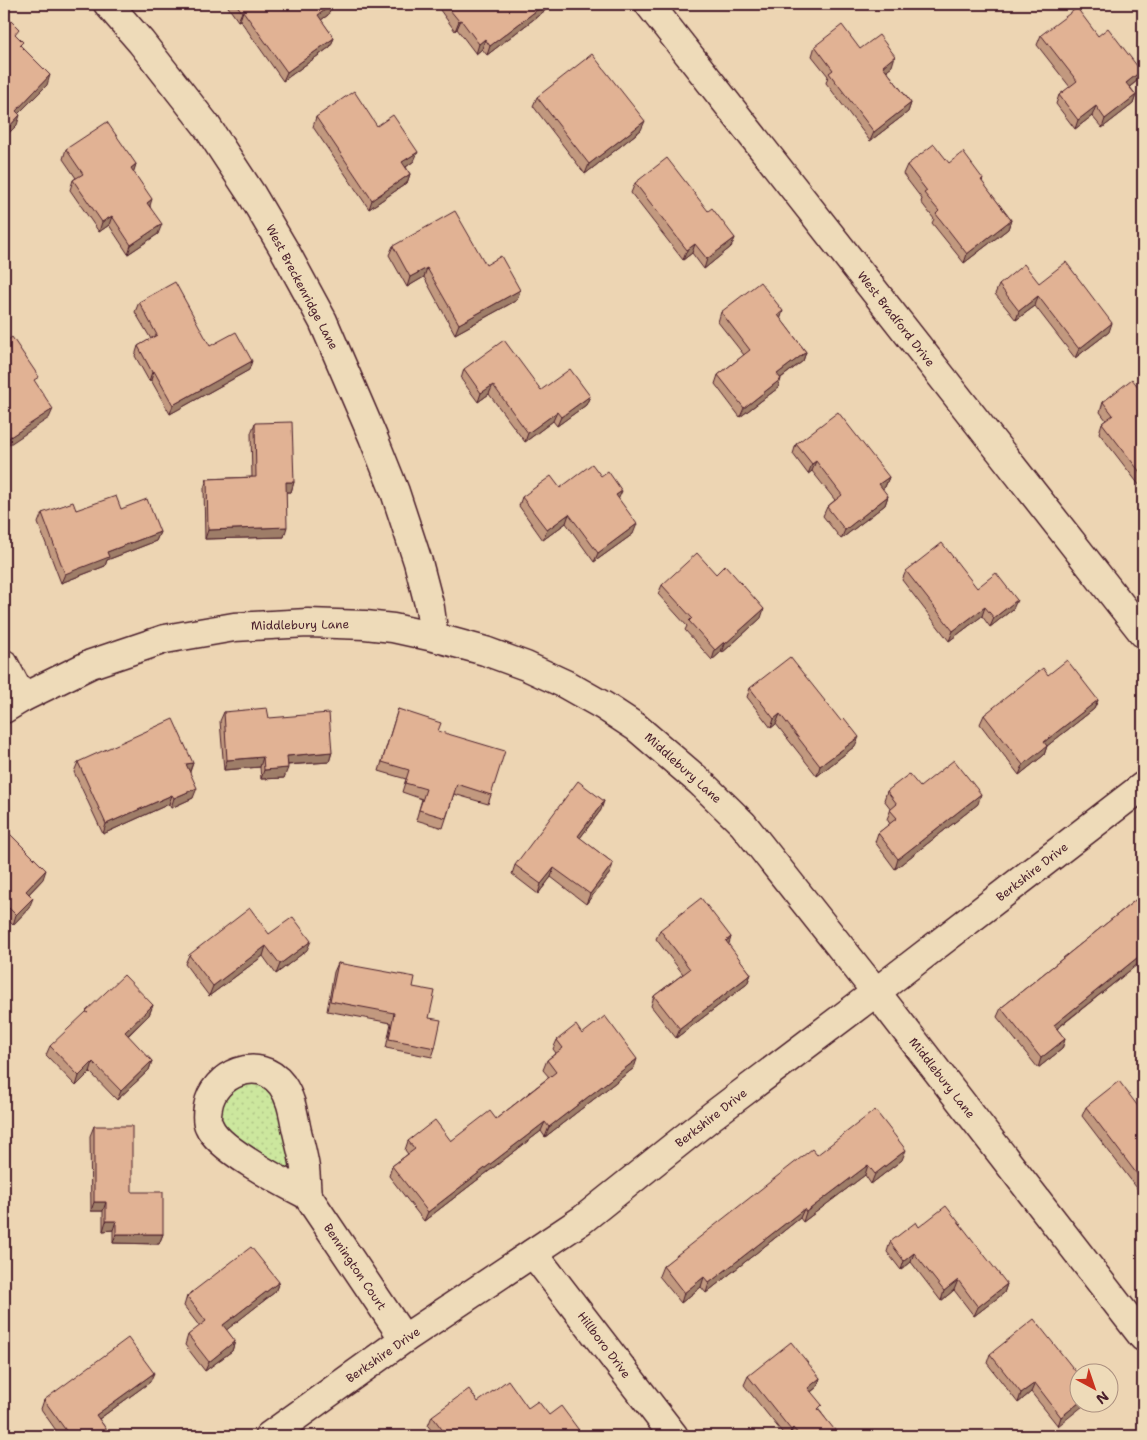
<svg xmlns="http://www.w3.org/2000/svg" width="1147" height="1440" viewBox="0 0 1147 1440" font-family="'Shantell Sans',sans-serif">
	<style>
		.grass { fill: url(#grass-dots); stroke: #8b8364 }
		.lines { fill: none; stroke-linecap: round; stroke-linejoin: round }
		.minor-casing { stroke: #4a1f2b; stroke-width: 31 }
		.minor { stroke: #eedbb9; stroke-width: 28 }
		.wall { fill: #c2997f; stroke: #4a1f2b }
		.shaded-wall { fill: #9e7d68; stroke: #4a1f2b }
		.building { fill: #e1b294; stroke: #4a1f2b }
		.labels { text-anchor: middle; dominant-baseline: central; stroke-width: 5; stroke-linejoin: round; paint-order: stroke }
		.street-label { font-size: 12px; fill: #4a1f2b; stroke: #eedbb9 }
	</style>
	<defs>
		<pattern id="grass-dots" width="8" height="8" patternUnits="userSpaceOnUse" patternTransform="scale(1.25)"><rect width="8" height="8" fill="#cce79e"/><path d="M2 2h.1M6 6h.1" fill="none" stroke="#b1c688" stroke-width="1.8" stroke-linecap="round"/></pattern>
	</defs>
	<rect width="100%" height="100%" fill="#edd5b3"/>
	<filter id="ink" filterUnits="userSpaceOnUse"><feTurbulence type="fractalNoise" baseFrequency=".02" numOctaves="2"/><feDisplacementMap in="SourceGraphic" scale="10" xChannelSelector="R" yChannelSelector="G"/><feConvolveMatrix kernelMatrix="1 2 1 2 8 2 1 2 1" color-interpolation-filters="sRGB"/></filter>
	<g filter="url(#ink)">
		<!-- grass -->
		<polygon class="grass" points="259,1082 277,1098 293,1168 288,1172 229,1134 218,1117 229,1087"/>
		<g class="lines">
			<defs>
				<g id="minor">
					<polyline points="108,4 141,42 206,125 252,195 285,251 323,321 373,437 395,492 418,562 430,608 434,637"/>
					<polyline points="649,4 1143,633"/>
					<polyline points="4,664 22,698"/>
					<polyline points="4,709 22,698 91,664 165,639 234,627 308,623 365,625 393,628 434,637 485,651 526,666 565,684 604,706 636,727 700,782 743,824 876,992 1143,1337"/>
					<path d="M307 1195C284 1183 218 1149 209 1126 206 1121 207 1113 208 1107 213 1074 259 1054 282 1085 291 1098 293 1112 296 1127 299 1141 303 1154 305 1168 306 1177 306 1186 307 1195L404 1339"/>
					<polyline points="533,1253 674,1436"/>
					<polyline points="269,1436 404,1339 582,1220 712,1116 876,992 1143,786"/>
				</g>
			</defs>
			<!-- minor casing -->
			<use href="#minor" class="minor-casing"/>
			<!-- minor -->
			<use href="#minor" class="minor"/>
		</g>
		<!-- wall -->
		<g class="wall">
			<polygon points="226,4 331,4 332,5 328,15 321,20 334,38 330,47 283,81 240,20 238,21"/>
			<polygon points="442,4 549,4 547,9 487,55 482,49 476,54 457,29 455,31 440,10"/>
			<polygon points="1041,35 1098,36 1138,80 1130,87 1136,95 1133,104 1102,128 1092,116 1075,129 1056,104 1059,95 1070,87 1037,45"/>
			<polygon points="815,46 860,49 892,66 886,70 911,103 908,112 870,141 826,83 828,76 812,56"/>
			<polygon points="537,97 641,130 585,174 533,106"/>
			<polygon points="316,117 377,126 414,161 406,167 410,174 407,183 369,209 313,127"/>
			<polygon points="66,149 136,164 133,172 150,206 158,234 128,254 109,225 99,232 70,190 73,180 76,178 63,159"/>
			<polygon points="1143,158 1143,175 1138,169 1142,159"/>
			<polygon points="949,163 983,179 982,182 1011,220 1008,229 964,263 932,223 934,219 921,202 922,199 903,174 907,165"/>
			<polygon points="635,183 708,211 735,238 731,247 704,269 692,253 683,260 631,193"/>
			<polygon points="393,246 486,265 520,290 517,300 455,334 424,277 407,287 389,255"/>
			<polygon points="1039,283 1109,332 1075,358 1035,306 1016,320 995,294 999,285"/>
			<polygon points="139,302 210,346 249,370 170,414 151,380 149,381 135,356 138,346 151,339 135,312"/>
			<polygon points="721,312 780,318 806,352 803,361 781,378 778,388 740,417 715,384 718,375 744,355 718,322"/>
			<polygon points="464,369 541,390 590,396 586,405 557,426 553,421 525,442 489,394 478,402 461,379"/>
			<polygon points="1143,391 1143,490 1099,433 1102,423 1106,420 1100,412 1103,402"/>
			<polygon points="255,423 294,482 291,492 286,492 284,537 205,539 204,488 207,479 252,477 251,433"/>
			<polygon points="796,444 889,477 885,487 882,489 888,496 885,505 841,539 823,516 827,507 835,500 812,471 808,474 793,454"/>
			<polygon points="560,488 619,500 633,534 594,562 566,523 543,540 519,506 522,497"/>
			<polygon points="121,509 160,532 156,541 107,560 105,566 61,583 38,523 42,513 76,510"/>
			<polygon points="906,571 977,588 1013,609 990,627 982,616 949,641 902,580"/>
			<polygon points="716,574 761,618 722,653 721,652 712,660 685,630 687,626 658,594 662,585"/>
			<polygon points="1048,675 1098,700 1094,709 1047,746 1044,755 1019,775 980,724 984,715"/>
			<polygon points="750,688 855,746 817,776 776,724 771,728 747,697"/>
			<polygon points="398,709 438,731 491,795 488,804 454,794 443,828 416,820 422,799 402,792 406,779 379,771"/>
			<polygon points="224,712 269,718 332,752 329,762 288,765 284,778 261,779 260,767 224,770 220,721"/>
			<polygon points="78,762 193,763 190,772 193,798 171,808 169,804 103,834 74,772"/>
			<polygon points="920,787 978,804 895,869 875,842 878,833 890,824 887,819 891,809 884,800 887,791"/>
			<polygon points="601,810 580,838 613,863 610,873 586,904 551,877 538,894 512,874 515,865"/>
			<polygon points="4,828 43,879 29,894 29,908 13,925 6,918"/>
			<polygon points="1143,894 1143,960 1057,1029 1065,1039 1062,1049 1038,1068 997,1017 1001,1008"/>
			<polygon points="660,930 731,937 728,945 751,974 747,984 676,1038 651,1006 654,996 683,974 656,939"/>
			<polygon points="269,934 307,950 276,974 263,956 209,996 185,964 189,955"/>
			<polygon points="338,963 413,987 429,1018 435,1048 432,1057 386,1048 391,1023 327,1011 334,972"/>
			<polygon points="153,1005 149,1015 128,1036 152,1061 149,1070 117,1100 90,1072 76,1086 46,1055 50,1046"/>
			<polygon points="582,1034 634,1068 545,1137 541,1131 424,1221 389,1176 392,1166 408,1154 405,1150 408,1141 451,1141 496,1119 549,1077 543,1070 547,1060 556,1053 553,1049 557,1040"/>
			<polygon points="1086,1107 1143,1113 1143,1196 1082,1116"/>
			<polygon points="94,1126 132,1192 163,1234 159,1244 113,1243 113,1230 103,1231 103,1211 91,1211 90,1136"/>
			<polygon points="817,1155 902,1160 871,1184 865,1175 803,1222 800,1218 706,1293 701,1287 681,1303 659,1276 663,1266"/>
			<polygon points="919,1227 1007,1284 1004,1293 974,1316 954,1290 941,1301 911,1262 901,1270 887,1252 890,1242"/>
			<polygon points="279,1282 275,1292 226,1330 235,1341 232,1351 205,1371 185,1345 188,1335 200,1327 184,1306 187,1296"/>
			<polygon points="990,1354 1080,1377 1058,1426 1031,1392 1018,1403 987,1363"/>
			<polygon points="748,1376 820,1378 817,1387 811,1392 820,1411 838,1436 785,1436 744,1385"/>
			<polygon points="150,1382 99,1419 109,1433 108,1436 60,1436 41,1409 44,1400"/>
			<polygon points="478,1402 528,1408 549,1415 580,1436 436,1436 428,1426 432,1416"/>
		</g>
		<!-- shaded-wall -->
		<g class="shaded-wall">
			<polygon points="545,4 549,4 547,9 487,55 490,46"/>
			<polygon points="332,5 328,15 314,25 318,15"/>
			<polygon points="243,11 240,20 238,21 242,12"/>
			<polygon points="461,20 457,29 455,31 459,21"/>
			<polygon points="334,38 330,47 283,81 287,72"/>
			<polygon points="485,39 482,49 476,54 479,44"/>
			<polygon points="895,56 892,66 879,76 883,66"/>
			<polygon points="1141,71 1138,80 1123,92 1126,83"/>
			<polygon points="50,75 47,85 12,120 16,111"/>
			<polygon points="1136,95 1133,104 1102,128 1105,119"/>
			<polygon points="911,103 908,112 870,141 874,132"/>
			<polygon points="1096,106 1092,116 1075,129 1078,120"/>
			<polygon points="20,115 17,125 4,138 4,132"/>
			<polygon points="645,121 641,130 585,174 589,164"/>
			<polygon points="418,152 414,161 399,172 402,162"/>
			<polygon points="136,164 133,174 131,168"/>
			<polygon points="410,174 407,183 369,209 372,200"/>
			<polygon points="152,199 149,209 147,203"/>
			<polygon points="112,216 109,225 99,232 102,222"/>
			<polygon points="1011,220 1008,229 964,263 967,254"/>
			<polygon points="162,224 158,234 128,254 131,245"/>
			<polygon points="735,238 731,247 704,269 707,259"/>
			<polygon points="695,244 692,253 683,260 687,250"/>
			<polygon points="427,268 424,277 407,287 410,277"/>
			<polygon points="520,290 517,300 455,334 459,324"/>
			<polygon points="1038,296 1035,306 1016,320 1019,311"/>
			<polygon points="783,311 780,320 778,315"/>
			<polygon points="1112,323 1109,332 1075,358 1079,349"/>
			<polygon points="806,352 803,361 774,383 777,374"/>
			<polygon points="252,361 249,370 170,414 173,405"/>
			<polygon points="154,371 151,380 149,381 152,372"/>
			<polygon points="781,379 778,388 740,417 744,408"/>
			<polygon points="493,385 489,394 478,402 481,393"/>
			<polygon points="590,396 586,405 557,426 561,417"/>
			<polygon points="53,409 49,418 4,448 4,441"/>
			<polygon points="557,412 553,421 525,442 528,433"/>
			<polygon points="816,461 812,471 808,474 812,464"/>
			<polygon points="889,477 885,487 876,494 879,484"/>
			<polygon points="286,482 294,482 291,492 282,492"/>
			<polygon points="622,491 618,500 616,495"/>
			<polygon points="888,496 885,505 841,539 845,530"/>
			<polygon points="569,514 566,523 543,540 547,530"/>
			<polygon points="637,524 633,534 594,562 598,553"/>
			<polygon points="287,527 284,537 205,539 208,530"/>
			<polygon points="160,532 156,541 107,560 105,566 61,583 65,574 107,552"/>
			<polygon points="1017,600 1013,609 990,627 994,618"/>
			<polygon points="985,607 982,616 949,641 953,631"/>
			<polygon points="764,609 761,618 722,653 725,644"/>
			<polygon points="724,642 721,652 712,660 715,650"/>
			<polygon points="1098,700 1094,709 1047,746 1044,755 1019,775 1023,765 1044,742"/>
			<polygon points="780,714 776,724 771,728 774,719"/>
			<polygon points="859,737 855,746 817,776 820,766"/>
			<polygon points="332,752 329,762 284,765 287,756"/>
			<polygon points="263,757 260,767 224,770 227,760"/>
			<polygon points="193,763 189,773 186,764"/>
			<polygon points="288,768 284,778 261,779 264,770"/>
			<polygon points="197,788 193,798 171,808 174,798"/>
			<polygon points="981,794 978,804 895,869 898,859"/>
			<polygon points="172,795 169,804 103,834 106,824"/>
			<polygon points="604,801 601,810 574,846 578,836"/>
			<polygon points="613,863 610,873 586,904 590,894"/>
			<polygon points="554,868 551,877 538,894 541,884"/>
			<polygon points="46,870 43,879 22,901 26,891"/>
			<polygon points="33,898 29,908 13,925 16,915"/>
			<polygon points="9,908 6,918 4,920 4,914"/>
			<polygon points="731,937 728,947 726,941"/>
			<polygon points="311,941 307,950 276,974 280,964"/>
			<polygon points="266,946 263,956 209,996 213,986"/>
			<polygon points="1143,953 1143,960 1050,1034 1054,1025"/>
			<polygon points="751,974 747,984 676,1038 680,1029"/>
			<polygon points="153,1005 149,1015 121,1042 125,1032"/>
			<polygon points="1065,1039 1062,1049 1038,1068 1041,1058"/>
			<polygon points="637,1059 634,1068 545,1137 549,1127"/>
			<polygon points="152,1061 149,1070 117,1100 121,1091"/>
			<polygon points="93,1062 90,1072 76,1086 79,1076"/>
			<polygon points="545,1122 541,1131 424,1221 428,1212"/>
			<polygon points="906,1150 902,1160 871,1184 875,1174"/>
			<polygon points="868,1165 865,1175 803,1222 806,1212"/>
			<polygon points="94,1202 106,1202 103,1211 91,1211"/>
			<polygon points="804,1209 800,1218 706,1293 709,1283"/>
			<polygon points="106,1221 116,1221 113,1230 103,1231"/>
			<polygon points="116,1234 163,1234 159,1244 113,1243"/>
			<polygon points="914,1253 911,1262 901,1270 904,1261"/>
			<polygon points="704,1277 701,1287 681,1303 684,1293"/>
			<polygon points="958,1280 954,1290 941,1301 944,1291"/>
			<polygon points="279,1282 275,1292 220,1335 223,1325"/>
			<polygon points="1007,1284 1004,1293 974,1316 978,1307"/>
			<polygon points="235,1341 232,1351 205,1371 209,1362"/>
			<polygon points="154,1373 150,1382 92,1424 96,1415"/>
			<polygon points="820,1378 817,1387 804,1397 808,1388"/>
			<polygon points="1035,1383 1031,1392 1018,1403 1021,1393"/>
			<polygon points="1080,1402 1088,1402 1058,1426 1061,1417"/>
			<polygon points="793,1428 790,1436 789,1436 791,1430"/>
		</g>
		<!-- building -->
		<g class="building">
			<polygon points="236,4 331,4 332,5 318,15 334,38 287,72 243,11 242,12"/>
			<polygon points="445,4 545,4 490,46 485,39 479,44 461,20 459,21"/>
			<polygon points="1077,8 1098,36 1108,28 1141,71 1126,83 1136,95 1105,119 1096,106 1078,120 1059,95 1077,81 1041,35"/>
			<polygon points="4,14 19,29 15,34 23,42 20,45 50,75 16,111 20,115 4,132"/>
			<polygon points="842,25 860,49 879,35 895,56 883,66 911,103 874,132 829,73 833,70 815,46"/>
			<polygon points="592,54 645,121 589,164 537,97"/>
			<polygon points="354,91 377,126 393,115 418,152 402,162 410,174 372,200 316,117"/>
			<polygon points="107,122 136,164 131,168 152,199 147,203 162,224 131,245 112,216 102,222 73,180 83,174 66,149"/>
			<polygon points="934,144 949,163 963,152 983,179 981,180 1011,220 967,254 936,214 939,211 924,193 927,191 907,165"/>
			<polygon points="667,158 708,211 712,208 735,238 707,259 695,244 687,250 635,183"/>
			<polygon points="455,211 486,265 501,256 520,290 459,324 427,268 410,277 393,246"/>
			<polygon points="1066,262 1112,323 1079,349 1038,296 1019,311 999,285 1024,264 1039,283"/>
			<polygon points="175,282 210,346 236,332 252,361 173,405 154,371 152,372 138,346 157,335 139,302"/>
			<polygon points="760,282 783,311 778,315 806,352 777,374 781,379 744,408 718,375 750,350 721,312"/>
			<polygon points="12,337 39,377 34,380 53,409 4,441 4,343"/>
			<polygon points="504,340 541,390 570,369 590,396 561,417 557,412 528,433 493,385 481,393 464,369"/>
			<polygon points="1132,379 1142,392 1143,391 1143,476 1102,423 1113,415 1103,402"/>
			<polygon points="838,412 889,477 879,484 888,496 845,530 827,507 842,495 816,461 812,464 796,444"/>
			<polygon points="292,422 294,482 286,482 287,527 208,530 207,479 256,477 255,423"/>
			<polygon points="592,464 601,476 608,471 622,491 616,495 637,524 598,553 569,514 547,530 522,497 551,476 560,488"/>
			<polygon points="116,496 121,509 147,499 160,532 107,552 109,557 65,574 42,513 73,502 76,510"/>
			<polygon points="942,543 977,588 996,573 1017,600 994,618 985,607 953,631 906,571"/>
			<polygon points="697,553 716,574 725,565 764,609 725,644 724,642 715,650 689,621 692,618 662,585"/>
			<polygon points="790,657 841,721 844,718 859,737 820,766 780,714 774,719 750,688"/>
			<polygon points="1067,660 1098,700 1044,742 1047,746 1023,765 984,715 1043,668 1048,675"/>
			<polygon points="267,708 269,718 329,713 332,752 287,756 288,768 264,770 263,757 227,760 224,712"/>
			<polygon points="398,709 441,723 438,731 505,751 491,795 457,784 446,818 419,810 426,789 405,783 409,770 382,762"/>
			<polygon points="173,719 193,763 186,764 197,788 174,798 172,795 106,824 78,762"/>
			<polygon points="954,760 981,794 898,859 878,833 897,818 890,810 897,804 887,791 909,774 920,787"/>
			<polygon points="578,781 604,801 578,836 613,863 590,894 554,868 541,884 515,865"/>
			<polygon points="4,828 46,870 26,891 33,898 16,915 9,908 4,914"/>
			<polygon points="1143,894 1143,953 1054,1025 1065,1039 1041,1058 1001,1008"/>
			<polygon points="701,898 731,937 726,941 751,974 680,1029 654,996 690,969 660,930"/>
			<polygon points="250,908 269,934 293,917 311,941 280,964 266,946 213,986 189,955"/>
			<polygon points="338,963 415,977 413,987 435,991 429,1018 441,1020 435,1048 389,1039 394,1013 330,1001"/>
			<polygon points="124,975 153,1005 125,1032 152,1061 121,1091 93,1062 79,1076 50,1046 86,1012 88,1013 86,1011"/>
			<polygon points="605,1016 637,1059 549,1127 545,1122 428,1212 392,1166 415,1149 408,1141 435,1120 451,1141 490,1111 496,1119 556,1072 547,1060 563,1048 557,1040 576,1025 582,1034"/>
			<polygon points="1119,1081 1143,1113 1143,1182 1086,1107"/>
			<polygon points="875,1110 906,1150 875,1174 868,1165 806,1212 804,1209 709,1283 704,1277 684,1293 663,1266 812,1149 817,1155"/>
			<polygon points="94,1126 132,1126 132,1192 163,1192 163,1234 116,1234 116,1221 106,1221 106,1202 94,1202"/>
			<polygon points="946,1206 1007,1284 978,1307 958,1280 944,1291 914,1253 904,1261 890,1242 916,1222 919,1227"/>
			<polygon points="251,1247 279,1282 223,1325 235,1341 209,1362 188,1335 206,1321 187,1296"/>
			<polygon points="1034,1319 1080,1377 1080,1402 1061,1417 1035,1383 1021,1393 990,1354"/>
			<polygon points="128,1338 154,1373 96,1415 109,1433 104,1436 70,1436 44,1400"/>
			<polygon points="791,1342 820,1378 808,1388 822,1405 818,1409 838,1434 836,1436 800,1436 793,1428 791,1430 748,1376"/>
			<polygon points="508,1380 528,1408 538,1401 549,1415 561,1406 581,1433 577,1436 510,1436 508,1433 504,1436 447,1436 432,1416 469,1389 478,1402"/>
			<polygon points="1124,1432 1126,1436 1117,1436"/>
		</g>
	</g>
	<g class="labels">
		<!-- street labels -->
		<g class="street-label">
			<text transform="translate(302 287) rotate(62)">West Breckenridge Lane</text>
			<text transform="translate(896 319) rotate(52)">West Bradford Drive</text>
			<text transform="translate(300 625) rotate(-1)">Middlebury Lane</text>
			<text transform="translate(683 768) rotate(42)">Middlebury Lane</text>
			<text transform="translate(1032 872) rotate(-38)">Berkshire Drive</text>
			<text transform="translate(942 1078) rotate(52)">Middlebury Lane</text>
			<text transform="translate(711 1118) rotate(-38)">Berkshire Drive</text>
			<text transform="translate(355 1267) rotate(56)">Bennington Court</text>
			<text transform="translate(604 1345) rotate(53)">Hillboro Drive</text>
			<text transform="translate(383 1355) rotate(-35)">Berkshire Drive</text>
		</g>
	</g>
	<!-- margin -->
	<rect width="1147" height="1440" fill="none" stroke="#eedbb9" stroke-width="20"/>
	<rect x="10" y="10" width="1127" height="1420" fill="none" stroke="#4a1f2b" stroke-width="2" filter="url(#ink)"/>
	<!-- north arrow -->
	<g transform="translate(1094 1388) rotate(140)"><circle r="24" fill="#eedbb9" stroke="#ac9080"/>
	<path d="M0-4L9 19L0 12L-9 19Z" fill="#c8321e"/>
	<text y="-8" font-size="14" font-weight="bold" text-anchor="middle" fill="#4a1f2b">N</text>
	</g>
</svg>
